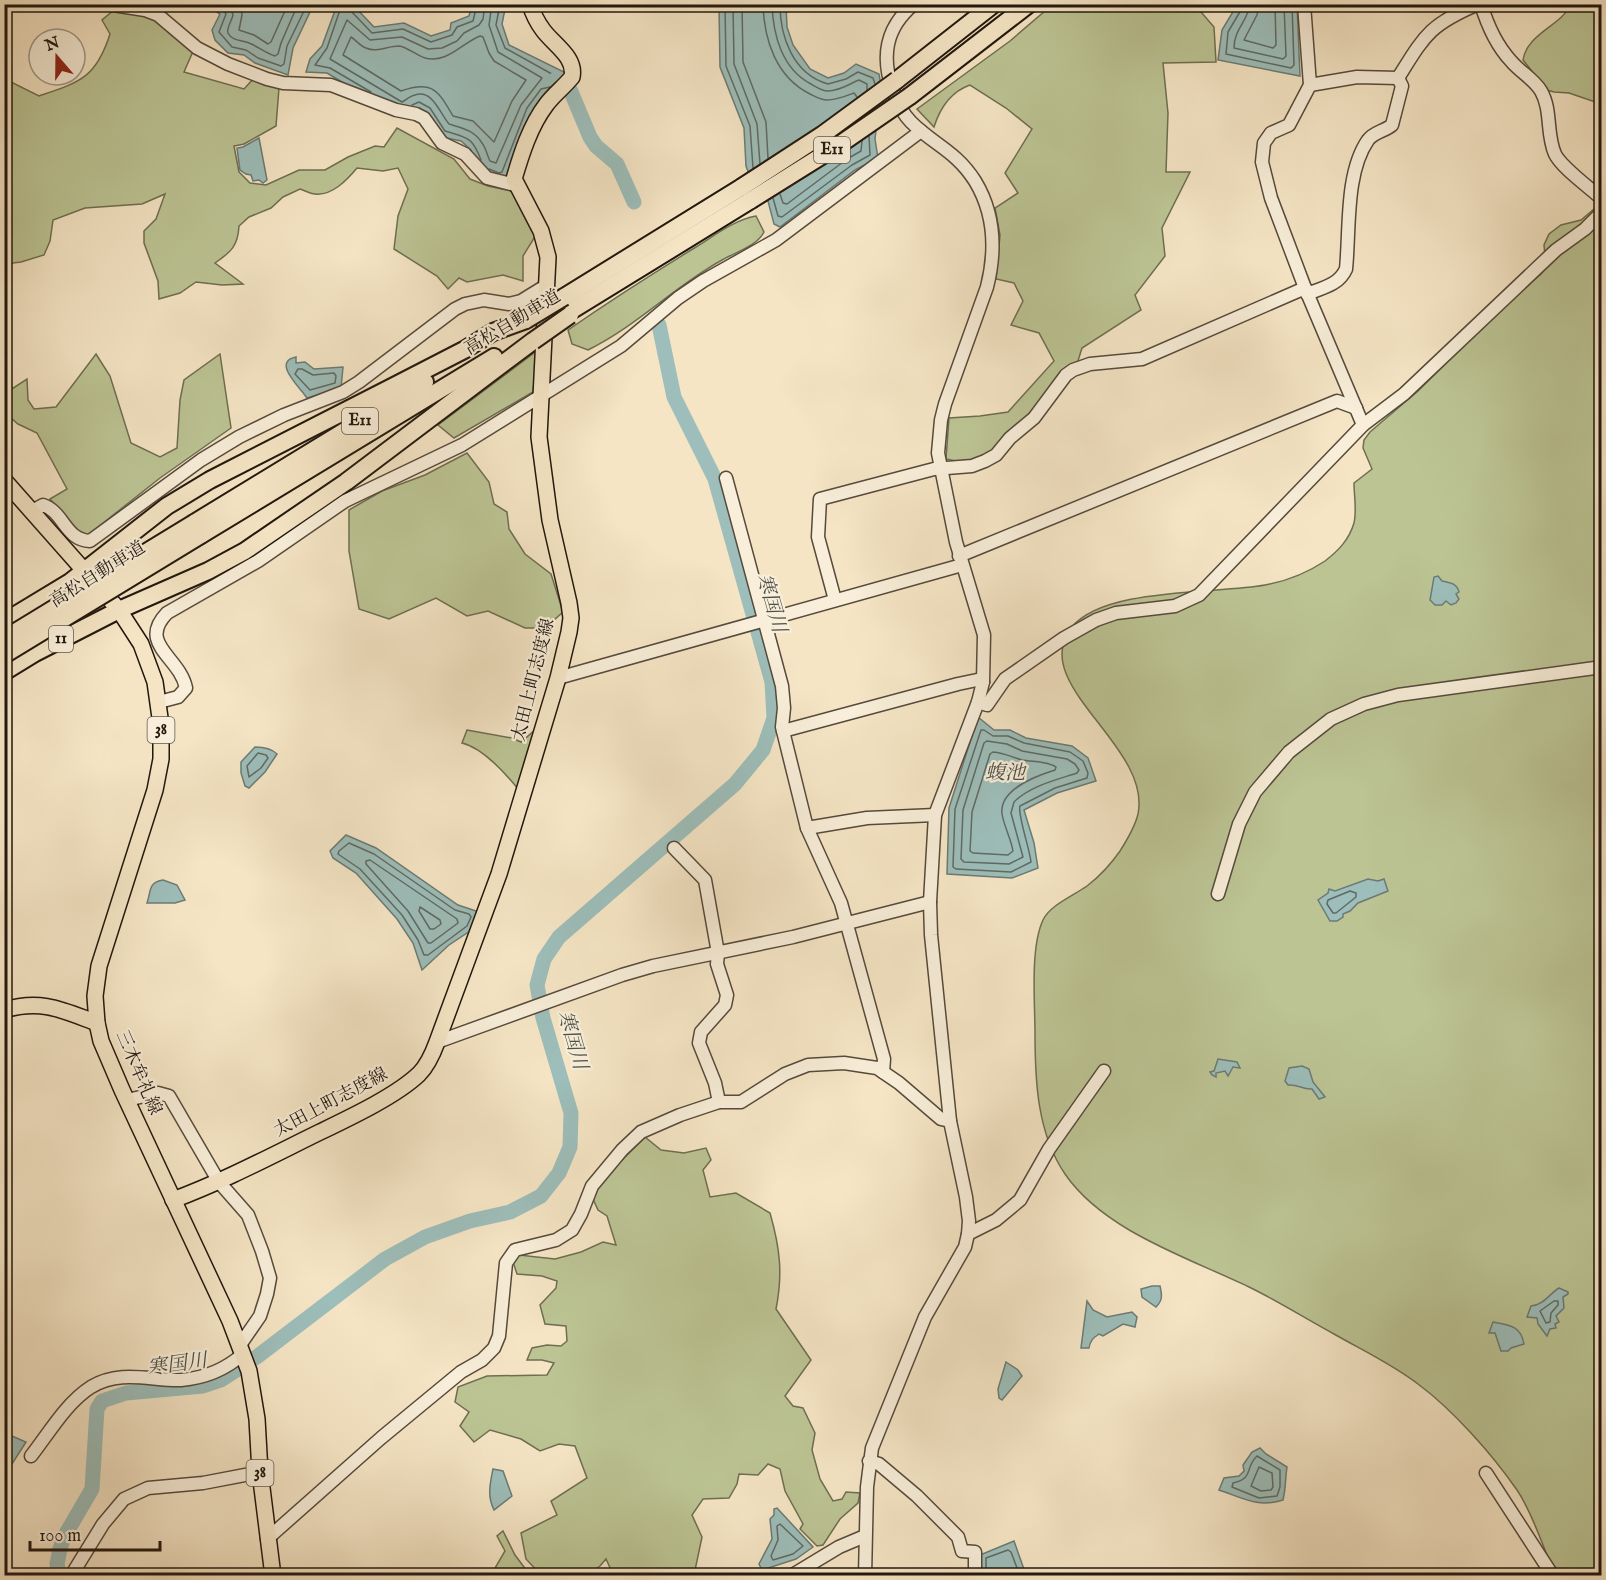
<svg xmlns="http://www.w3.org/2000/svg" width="1606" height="1580" viewBox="0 0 1606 1580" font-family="'IM FELL English','Noto Serif JP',serif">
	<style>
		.green { fill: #bcc494; stroke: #6e6e51; stroke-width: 1.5 }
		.water { fill: #9dbeba; stroke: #6b7b75; stroke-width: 1.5 }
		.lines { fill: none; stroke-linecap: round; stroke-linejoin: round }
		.shore { stroke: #5f6a64; stroke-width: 1.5 }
		.river { stroke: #9dbeba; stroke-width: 15 }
		.minor-casing { stroke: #564a3c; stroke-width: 15 }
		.major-casing { stroke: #21170e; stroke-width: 18 }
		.highway-casing { stroke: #21170e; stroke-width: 20 }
		.minor { stroke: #f8eed9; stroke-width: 12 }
		.major { stroke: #f5e5c5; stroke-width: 15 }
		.highway { stroke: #f5e5c5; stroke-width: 16 }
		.highway-bridge-casing { stroke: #21170e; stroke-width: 20; stroke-linecap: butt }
		.highway-bridge { stroke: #f5e5c5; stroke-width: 16 }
		.labels { text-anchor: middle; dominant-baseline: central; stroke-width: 4.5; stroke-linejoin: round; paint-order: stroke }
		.shield { fill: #f8eed9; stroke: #62584b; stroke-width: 1.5 }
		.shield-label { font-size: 16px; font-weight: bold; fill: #21170e }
		.street-label { font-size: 18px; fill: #21170e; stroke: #f8eed9 }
		.water-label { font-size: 20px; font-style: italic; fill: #4c514a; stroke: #f8eed9 }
	</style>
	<rect width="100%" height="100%" fill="#f5e5c5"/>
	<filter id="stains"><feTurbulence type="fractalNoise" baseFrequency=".00333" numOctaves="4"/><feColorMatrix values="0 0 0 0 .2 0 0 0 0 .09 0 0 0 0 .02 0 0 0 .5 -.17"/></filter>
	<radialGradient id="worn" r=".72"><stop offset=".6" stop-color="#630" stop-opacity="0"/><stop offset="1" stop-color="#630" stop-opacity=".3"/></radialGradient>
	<!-- green -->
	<g class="green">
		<path d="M1052 5H1195L1214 27 1216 62 1163 63 1168 113 1166 172H1190L1162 228 1165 256 1135 295 1141 310 1082 348 1077 364 993 454 966 463 946 459 949 418 980 416 1008 412 1054 361 1039 333 1011 325 1023 301 1014 283 996 279 1000 235 995 208 1018 193 1005 173 1032 129 1006 108 970 85C950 92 940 108 934 127L917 109 1010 41Z"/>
		<path d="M1571 5H1601V104L1569 93 1554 92 1547 90 1523 60C1527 34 1560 26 1571 5Z"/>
		<path d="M114 10 146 13 194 49 184 72 244 89 255 77 279 88 276 126 244 144 234 146 239 172 250 183 266 185 299 170H325L348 157 375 146 384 147 397 128 454 159 470 179 488 186 516 192 536 235 523 256V281L503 275 467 282 459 278 448 289 437 276 394 249 398 216 408 189 398 168 383 171 357 168C347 180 332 196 315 194 310 194 304 190 300 189L283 197 271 208 249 217 239 226C238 246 231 252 215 263L243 284 222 285 196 282 180 293 159 299 158 281 144 243V231L156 219 165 194 142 204 85 208 53 220 50 241 44 255 21 262 5 264V79L39 96C80 82 96 78 110 34L102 20Z"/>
		<path d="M1601 203V250L1595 258V264L1602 281 1601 1575H1554L1551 1564C1540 1540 1532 1512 1517 1490 1492 1454 1453 1410 1418 1384 1392 1364 1362 1350 1334 1334 1306 1319 1278 1301 1249 1287 1189 1258 1104 1231 1065 1174 1037 1133 1035 1080 1035 1033 1035 1002 1030 948 1043 920 1050 905 1073 896 1087 886 1100 876 1111 864 1120 851 1127 840 1135 827 1138 814 1152 746 1028 685 1071 628 1103 587 1216 594 1265 585 1287 581 1307 573 1325 561 1338 551 1349 540 1354 523 1357 510 1354 496 1354 483L1372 469 1363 448 1364 440 1370 432 1418 391 1514 296 1541 274 1546 267 1544 245 1549 234 1561 225 1581 220Z"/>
		<path d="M756 216 764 232C757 246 736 252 722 260 675 286 637 326 588 350L572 344 568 330C610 301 652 274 696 247 714 236 734 220 756 216Z"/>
		<polygon points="538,350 533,392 454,438 438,425"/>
		<polygon points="96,354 110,376 131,443 160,457 177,448 180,400 184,380 220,354 231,428 160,478 88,535 76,530 50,499 67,489 37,433 18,424 5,413 4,394 27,379 28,400 34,409 56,407"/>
		<polygon points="467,453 489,482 494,504 507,512 509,529 525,554 551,574 563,612 545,628 525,628 488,611 467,616 436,598 389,619 359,609 349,551 349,510 382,491 425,475"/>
		<path d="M467 730 512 738 521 742 535 730 519 790C506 774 483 748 462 743Z"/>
		<path d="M645 1137 661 1150 684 1153 706 1148 711 1160 703 1170 710 1197 736 1193 770 1213C780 1248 783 1274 776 1309L811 1360 785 1396 793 1406 803 1408 815 1433 812 1450 820 1479 833 1501 842 1499 846 1492 860 1493 858 1503 840 1519 823 1545 817 1546 800 1529 803 1524 785 1491 780 1469 768 1464 758 1475 739 1474 737 1484 729 1498 703 1499 692 1515 702 1537 694 1575H611L612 1572 606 1559 600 1566 587 1575H541L526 1559 521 1533 557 1515 551 1501 587 1478 575 1446 559 1444 540 1451 521 1439 490 1430 474 1442 460 1426 469 1412 455 1402 458 1387 487 1376 547 1375 554 1363 542 1360H527L532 1348 547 1345 561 1346 567 1341 566 1326 545 1324 540 1305 556 1288 557 1281 542 1276 517 1274 513 1262 519 1255 555 1259 581 1252 603 1242 616 1245 607 1216 598 1210 592 1197 599 1183Z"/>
		<polygon points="503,1531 515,1555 530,1575 491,1575 505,1551 497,1536"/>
	</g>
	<!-- water -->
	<g class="water">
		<polygon points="506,4 502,24 509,45 566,73 555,93 546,93 533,111 506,183 476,164 471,150 461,141 442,137 426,112 419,108 411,114 394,113 327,73 306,72 310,59 322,46 337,5 353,5 374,27 404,23 431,36 450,30 451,23 469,16 472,5"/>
		<polygon points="206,5 311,5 310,12 293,48 288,75 255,63 244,55 228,53 215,40 212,30 220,14"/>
		<polygon points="719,5 786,5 787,27 793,45 810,69 828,78 844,73 856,64 879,74 881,86 875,139 878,158 855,170 780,227 774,224 768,201 750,177 746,166 744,128 720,67"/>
		<polygon points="1237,5 1297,5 1300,76 1218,60 1222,30"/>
		<polygon points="259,138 267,180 263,183 259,180 253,181 251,175 246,174 240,170 237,148 243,147"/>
		<path d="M296 357V363L305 362 314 369 343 367 341 388 307 398C301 388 271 362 296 357Z"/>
		<path d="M1438 576 1442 581C1450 583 1457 583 1459 592L1456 594 1459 599 1456 603 1451 605 1446 601 1442 605H1435L1430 600 1434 577Z"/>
		<polygon points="978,717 994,730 1010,730 1026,738 1072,746 1088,758 1096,781 1057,793 1024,810 1034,843 1038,868 1012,878 947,874 949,808"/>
		<path d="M255 747C263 747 271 748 277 754L265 772 249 788 245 786 241 773V762Z"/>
		<polygon points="346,835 376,848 458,905 479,912 473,929 449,945 422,970 413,943 397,919 356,873 333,858 330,851"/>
		<polygon points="1368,879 1378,881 1384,879 1388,891 1358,903 1350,911 1343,914 1343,917 1337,921 1330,921 1318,900 1328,893 1329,889 1335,891"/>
		<path d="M163 880 177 885 185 900 175 903H147C151 892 148 882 163 880Z"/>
		<polygon points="1218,1059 1237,1062 1240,1068 1233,1067 1228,1076 1225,1071 1216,1073 1216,1077 1212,1075 1210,1072 1214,1071"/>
		<path d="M1302 1066 1309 1069 1313 1082 1325 1097 1319 1099 1312 1089C1303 1090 1298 1084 1288 1085L1285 1081 1289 1068Z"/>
		<path d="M1152 1286H1160C1162 1295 1163 1300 1156 1307L1142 1297 1141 1289Z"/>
		<path d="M1559 1288 1568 1292V1294L1563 1297 1564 1308 1556 1316 1559 1322 1555 1324 1556 1328 1550 1329 1547 1336 1538 1324 1537 1318 1527 1317 1531 1306C1544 1305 1549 1294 1559 1288Z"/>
		<path d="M1087 1301 1093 1310 1107 1317 1132 1312 1137 1317 1135 1327 1123 1324 1103 1336 1099 1334C1093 1338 1090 1341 1089 1348H1081Z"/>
		<path d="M1493 1322C1510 1325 1521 1326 1524 1344L1511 1348 1508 1351H1501L1495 1333H1489Z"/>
		<polygon points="1006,1362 1018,1370 1022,1376 1002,1400 999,1398 998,1389"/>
		<polygon points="5,1433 26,1442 5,1475"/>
		<path d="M1260 1448 1266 1454 1287 1467C1285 1480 1286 1488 1283 1500 1258 1508 1243 1498 1219 1490L1224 1478 1239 1476 1244 1471 1243 1465 1252 1452Z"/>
		<path d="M493 1469 503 1471 512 1496 494 1510C487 1496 490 1484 493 1469Z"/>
		<polygon points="777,1508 813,1547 796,1559 762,1570 759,1564 772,1539 770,1519 774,1515 774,1509"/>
		<polygon points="1014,1541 1026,1575 980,1575 980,1555"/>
	</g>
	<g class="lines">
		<!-- shore -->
		<g class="shore">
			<polyline points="216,4 223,9 226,14 219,32 232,47 246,50 258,58 281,66 284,64 287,46 304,11 305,4"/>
			<path d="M229 4 233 15C232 20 226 29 228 33 232 41 242 40 249 43 259 47 264 52 275 56L278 54 281 43 298 4"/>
			<polyline points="240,4 242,15 239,30 254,35 268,44 271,42 288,4"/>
			<polyline points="342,4 327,48 315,65 330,68 371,92"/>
			<polyline points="349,4 351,11 372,33 403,29 431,42 452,35 457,27 473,21 477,4"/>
			<path d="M485 4 483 19 479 25 464 33 457 41 442 48 428 49 402 37 370 40 347 20 330 59 402 102C406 100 410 96 415 95 433 89 440 114 449 124 462 128 474 130 482 143 486 148 487 155 490 161L496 163 521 105 542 78 498 52 489 25 492 4"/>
			<polyline points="500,4 496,25 505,48 559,78"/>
			<polyline points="725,4 726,66 750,126 753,168"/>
			<polyline points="733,4 734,64 757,124 760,164"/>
			<polyline points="742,4 743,62 766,122 768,158"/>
			<path d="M763 4C764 40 776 77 810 94 816 97 821 100 827 100 836 100 846 96 854 93L857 97"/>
			<path d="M772 4C773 35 782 69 811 84 816 87 822 91 828 91 840 91 849 84 859 80L867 84V90"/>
			<path d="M780 4C780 37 793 74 828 84L846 79 858 72 873 78 875 84"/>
			<polyline points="1242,4 1241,10 1228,32 1226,54 1291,68 1294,65 1292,4"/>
			<path d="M1250 4C1248 21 1234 29 1234 48L1283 59 1286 56 1284 4"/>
			<polyline points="1259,4 1257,15 1244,40 1273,48 1276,45 1275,4"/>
			<path d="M480 36 483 37 489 53 494 61 526 80 512 101 494 142 473 121 453 116C438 90 432 80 401 91L343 55 351 37C356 40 360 46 366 48 377 53 387 46 399 46 407 47 416 55 425 58 447 64 462 43 480 36Z"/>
			<path d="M412 105 419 102 430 108 445 131C467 138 472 136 481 160"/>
			<polyline points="489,169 499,173 502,172 527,108 541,89 550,87"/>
			<polyline points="780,194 783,203 787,204 847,159 861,151 862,141"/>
			<polyline points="773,198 778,216 782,217 852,165 870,155 869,136"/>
			<polygon points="298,369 302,369 313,375 334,373 336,376 335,383 310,390 295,374"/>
			<path d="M981 730H984L993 736H1008L1024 743 1070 752 1083 761 1088 773 1087 778 1055 788 1020 806C1017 813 1030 850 1031 862L1011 872 956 869 953 867 955 809Z"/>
			<path d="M987 741 1007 744 1022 751 1067 759 1075 764 1079 770 1077 773C1056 780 1030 786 1014 802L1011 813 1023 857 1009 864 964 862 961 859 963 810 984 743Z"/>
			<path d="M993 752C1005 753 1011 757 1022 760 1033 762 1048 761 1056 767L1055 770C1036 776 999 789 1002 814 1004 826 1011 839 1013 851L1008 855 973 853 970 851 972 812 990 754Z"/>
			<polygon points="258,753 266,755 268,758 261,768 249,777 247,766"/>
			<polygon points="349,843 374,854 455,910 469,914 471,917 467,926 428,955 424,955 418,940 402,915 360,869 338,854 339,851"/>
			<polygon points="370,860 457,919 458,923 431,943 428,943 408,911 366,864 366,861"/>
			<polygon points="1350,891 1356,893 1356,897 1336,913 1333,913 1327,904 1328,900"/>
			<polygon points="420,907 440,920 441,924 434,929 430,929 419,911"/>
			<polygon points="1554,1301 1558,1301 1558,1305 1551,1313 1550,1322 1546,1323 1540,1311"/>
			<path d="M1257 1456 1280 1470V1487L1277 1496 1259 1498 1232 1487 1233 1483C1255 1478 1244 1468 1257 1456Z"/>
			<polygon points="1259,1467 1272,1473 1273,1487 1271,1490 1261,1491 1251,1486"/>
			<polygon points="780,1524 803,1546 793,1554 773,1560 771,1556 778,1540 777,1526"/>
			<polyline points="986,1576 986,1558 1008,1550 1011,1552 1020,1576"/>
		</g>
		<!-- river -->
		<g class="river">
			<polyline points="556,79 569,87 590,137 596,146 617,164 634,202"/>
			<polyline points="60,1576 57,1564 60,1549 64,1537 92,1489 97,1409 102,1401 126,1393 203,1386 221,1380 258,1356 385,1259 425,1237 470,1221 510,1212 541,1196 559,1173 570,1147 571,1113 543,1018 537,985 544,959 559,937 735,784 763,750 774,718 772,682 715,479 674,397 659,325"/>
		</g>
		<defs>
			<g id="minor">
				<polyline points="107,4 145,10 158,15 197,48 228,64 267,79 283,83 331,85 396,110 416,114 424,118 442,143 465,154 487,178 515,185"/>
				<polyline points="1304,4 1310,85 1289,125 1271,133 1264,143 1262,162 1271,198 1305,288 1363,425"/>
				<path d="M1481 4C1487 24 1497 46 1511 61 1520 72 1534 79 1541 91 1552 110 1546 134 1555 154 1561 167 1590 188 1602 199"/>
				<path d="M1310 85 1357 77 1398 78C1425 35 1429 25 1478 4"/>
				<path d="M1307 294C1322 288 1339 285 1346 269 1350 230 1345 173 1368 140 1374 132 1385 131 1392 125L1402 86 1398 78"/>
				<polyline points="726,478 782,686 784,708 782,727 807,828 841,903 884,1059 883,1072"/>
				<path d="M32 511 43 505C64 512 65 540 90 541L201 460 239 437 284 415 343 392 359 382 455 309 465 304 484 300 509 304 521 301 547 285"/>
				<polyline points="959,556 1337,401 1356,408"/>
				<polyline points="835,600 818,537 820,499 934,469 972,466 985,461 996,455 1010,438 1034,418 1066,375 1073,370 1090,364 1142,359 1305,288"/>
				<polyline points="558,678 962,565"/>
				<path d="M159 702 178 697 186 688C180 657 137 644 167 613L258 561 345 501 462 445 621 346 678 298 703 281 776 240 921 131"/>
				<polyline points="978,702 987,705 1005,679 1064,638 1096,620 1116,613 1175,606 1199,595 1363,425 1404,394 1556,250 1585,229 1602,212"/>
				<polyline points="783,731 958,684 977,680 983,682"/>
				<polyline points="807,828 867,818 935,815"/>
				<polyline points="674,848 705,880 718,953 717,964 727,995 725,1005 701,1032 699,1043 715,1083 719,1102"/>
				<polyline points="1218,894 1239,824 1255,792 1289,752 1331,719 1364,704 1398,695 1602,667"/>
				<polyline points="437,1042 622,975 653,966 793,937 930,902"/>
				<polyline points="127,1100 158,1093 169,1096 219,1182 248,1215 262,1251 270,1278 267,1294 260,1316 240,1345"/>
				<polyline points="968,1234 996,1220 1020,1200 1049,1149 1104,1071"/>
				<path d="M31 1456C49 1433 66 1403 91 1387 121 1369 151 1381 181 1380 205 1378 225 1370 243 1354"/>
				<polyline points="869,1461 879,1464 917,1496 958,1537 962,1551 975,1552 975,1576"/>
				<polyline points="1486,1473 1553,1576"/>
				<polyline points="267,1539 381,1438 461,1372 482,1360 494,1348 499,1336 506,1263 515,1250 556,1240 572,1230 581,1214 592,1186 622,1150 641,1132 680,1115 719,1102 741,1102 785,1074 808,1065 844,1063 877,1068 899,1083 941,1119 950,1121"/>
				<polyline points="71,1576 103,1524 124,1499 148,1488 203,1483 260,1472"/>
				<polyline points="791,1576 839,1547 865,1536"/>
				<path d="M865 1576 867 1487 872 1448 925 1317 965 1247 968 1234 969 1221 966 1197 950 1121 931 935 930 902 935 815 978 702 983 682 984 635 956 542 938 453 941 420 945 404 987 287C996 251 995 214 975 181 956 151 934 145 911 122 903 114 897 102 893 91 881 57 885 28 914 4"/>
			</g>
			<g id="major">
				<polyline points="4,480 119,610 141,644 155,682 161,725 161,759 155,790 99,966 95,996 97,1023 101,1041 122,1090 230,1321 249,1371 257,1419 260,1472 273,1576"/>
				<path d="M4 1010C42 999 62 1010 97 1023"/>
				<path d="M173 1200C224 1181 271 1156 320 1132 349 1118 396 1096 419 1074 428 1065 433 1053 437 1042L499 874 558 678 569 632 571 618 569 603 550 520 539 437 548 257 541 231 514 179C521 155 530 126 546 105 553 95 564 87 572 77 576 57 554 45 543 30 537 22 533 14 530 4"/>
			</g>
			<g id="highway">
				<polyline points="897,80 994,4"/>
				<polyline points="910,96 1029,4"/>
				<polyline points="564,297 742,187"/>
				<polyline points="569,312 751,200"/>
				<polyline points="194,523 425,382"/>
				<polyline points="201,535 494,357"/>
				<polyline points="4,622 70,582 167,506 210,480 394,386 464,350 493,332 526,320"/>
				<polyline points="4,672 35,653 119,610 208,571 245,551 346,482 533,341"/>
			</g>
		</defs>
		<!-- minor casing -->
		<use href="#minor" class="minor-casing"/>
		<!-- major casing -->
		<use href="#major" class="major-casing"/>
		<!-- highway casing -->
		<use href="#highway" class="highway-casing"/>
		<!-- minor -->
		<use href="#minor" class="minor"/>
		<!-- major -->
		<use href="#major" class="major"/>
		<!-- highway -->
		<use href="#highway" class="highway"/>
		<defs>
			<g id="highway-bridge">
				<polyline points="742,187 822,135 897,80"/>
				<polyline points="751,200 839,145 910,96"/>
				<polyline points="526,320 564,297"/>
				<polyline points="533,341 570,315"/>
				<polyline points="4,639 194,523"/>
				<polyline points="4,655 201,535"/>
			</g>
		</defs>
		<!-- highway-bridge casing -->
		<use href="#highway-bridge" class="highway-bridge-casing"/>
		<!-- highway-bridge -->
		<use href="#highway-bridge" class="highway-bridge"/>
	</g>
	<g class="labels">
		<!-- shield labels -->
		<g class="shield">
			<rect x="814" y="137" width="36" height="26" rx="4.5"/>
			<rect x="342" y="408" width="36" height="26" rx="4.5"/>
			<rect x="49" y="626" width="24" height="26" rx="4.5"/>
			<rect x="147.5" y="717" width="27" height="26" rx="4.5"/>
			<rect x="246.5" y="1460" width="27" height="26" rx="4.5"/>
		</g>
		<g class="shield-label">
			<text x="832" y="150">E11</text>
			<text x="360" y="421">E11</text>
			<text x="61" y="639">11</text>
			<text x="161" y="730">38</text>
			<text x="260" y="1473">38</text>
		</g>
		<!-- street labels -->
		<g class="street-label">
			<text transform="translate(513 323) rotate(-31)">高松自動車道</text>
			<text transform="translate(98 575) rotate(-32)">高松自動車道</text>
			<text transform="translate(534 680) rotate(-76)">太田上町志度線</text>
			<text transform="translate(138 1073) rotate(67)">三木牟礼線</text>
			<text transform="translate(331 1103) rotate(-28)">太田上町志度線</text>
		</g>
		<!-- water labels -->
		<g class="water-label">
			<text transform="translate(771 603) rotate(74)">寒国川</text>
			<text x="1005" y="773">蝮池</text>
			<text transform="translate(572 1040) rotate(74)">寒国川</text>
			<text transform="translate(177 1365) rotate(-8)">寒国川</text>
		</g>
	</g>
	<!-- margin -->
	<rect width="1606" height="1580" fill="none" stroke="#f5e5c5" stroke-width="24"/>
	<rect x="6" y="6" width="1594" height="1568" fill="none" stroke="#21170e" stroke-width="3"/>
	<rect x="12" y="12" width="1582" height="1556" fill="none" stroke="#21170e" stroke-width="1.5"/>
	<!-- north arrow -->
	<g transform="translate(57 57) rotate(340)"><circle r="28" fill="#f8eed9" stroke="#a29888" stroke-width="1.5"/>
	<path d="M0-4.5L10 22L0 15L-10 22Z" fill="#8f2418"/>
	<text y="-9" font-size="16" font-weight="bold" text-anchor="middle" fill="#21170e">N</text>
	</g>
	<!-- scale -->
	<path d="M30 1541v9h130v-9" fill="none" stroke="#21170e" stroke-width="3"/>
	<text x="39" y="1541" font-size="18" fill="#21170e" stroke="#f8eed9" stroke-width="4.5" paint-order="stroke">100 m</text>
	<rect width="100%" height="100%" filter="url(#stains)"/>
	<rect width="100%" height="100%" fill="url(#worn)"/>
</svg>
